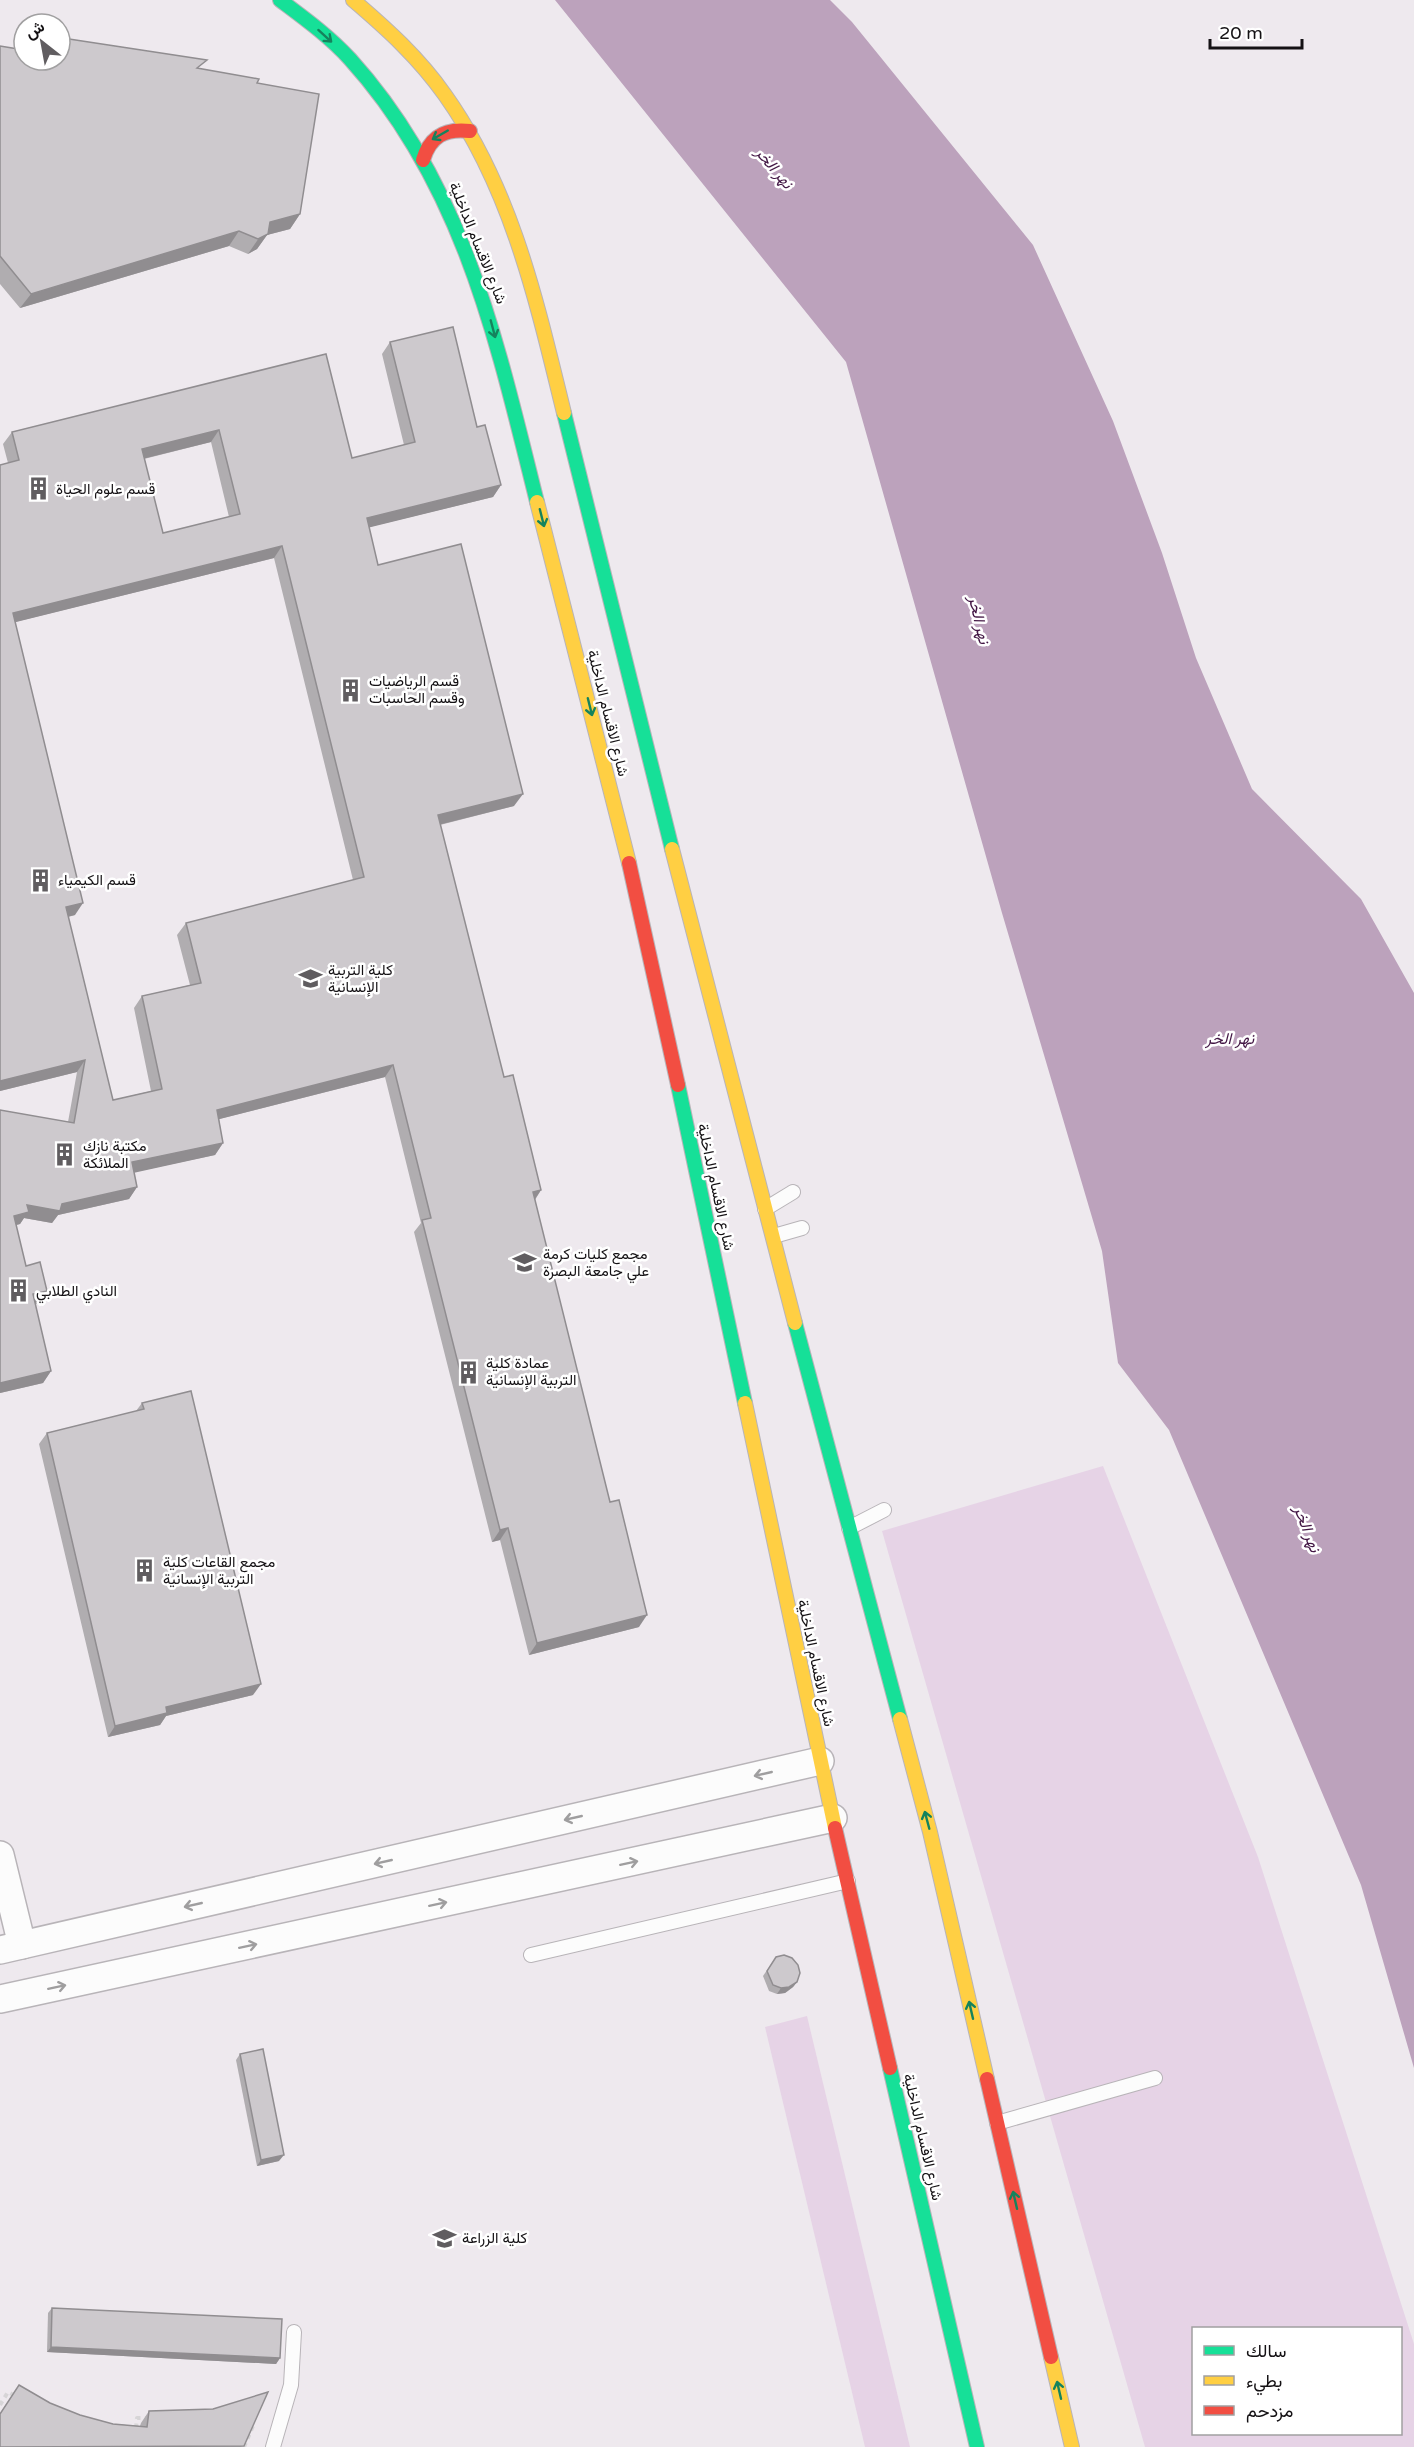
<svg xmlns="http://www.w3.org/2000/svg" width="1414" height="2447" viewBox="0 0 1414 2447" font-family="'Varela Round',Vazirmatn,sans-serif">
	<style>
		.green { fill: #e6d3e6; fill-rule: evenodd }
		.water { fill: #bca2bc }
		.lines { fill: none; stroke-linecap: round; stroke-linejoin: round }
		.lane-casing { stroke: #b8b4b8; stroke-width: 16 }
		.street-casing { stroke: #b8b4b8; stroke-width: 30 }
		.fast-casing { stroke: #b8b4b8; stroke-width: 16 }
		.slow-casing { stroke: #b8b4b8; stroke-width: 16 }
		.jam-casing { stroke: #b8b4b8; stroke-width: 16 }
		.path { stroke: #d7d5d7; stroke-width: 4; stroke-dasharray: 4.5 4.5; stroke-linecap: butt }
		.lane { stroke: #fcfcfc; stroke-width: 14 }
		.street { stroke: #fcfcfc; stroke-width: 27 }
		.fast { stroke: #16e098; stroke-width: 14 }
		.slow { stroke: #ffcf43; stroke-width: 14 }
		.jam { stroke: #f24e42; stroke-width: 14 }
		.wall { fill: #b0adb0; fill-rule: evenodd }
		.shaded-wall { fill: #908d90 }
		.building { fill: #cdc9cd; stroke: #908d90; stroke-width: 1.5; fill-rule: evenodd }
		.oneway { stroke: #15835d }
		.oneway2 { stroke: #9f9e9f }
		.labels { text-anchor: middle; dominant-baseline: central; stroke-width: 5; stroke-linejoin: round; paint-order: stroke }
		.street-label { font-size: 15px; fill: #141114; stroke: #fff }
		.poi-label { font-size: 15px; fill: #141114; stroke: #fff; text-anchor: start }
		.water-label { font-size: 16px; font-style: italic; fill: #421644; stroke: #fff }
	</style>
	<rect width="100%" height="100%" fill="#eee9ee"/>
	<!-- green -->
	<g class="green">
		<path d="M1103 1466 1258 1857 1414 2344V2447H1145L882 1531ZM1194 2328H1400V2434H1194Z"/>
		<polygon points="807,2016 910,2447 865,2447 765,2027"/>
	</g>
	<!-- water -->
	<polygon class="water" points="555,0 830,0 852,22 1033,245 1113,421 1162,553 1196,658 1252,789 1361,899 1414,993 1414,2068 1361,1885 1169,1430 1118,1363 1102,1251 1002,913 846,362"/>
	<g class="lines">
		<defs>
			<g id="lane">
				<polyline points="765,1209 793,1192"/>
				<polyline points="774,1236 802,1228"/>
				<polyline points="849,1528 884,1510"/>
				<polyline points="531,1955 848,1881"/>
				<polyline points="997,2123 1155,2078"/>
				<polyline points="273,2447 291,2385 294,2332"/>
			</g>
			<g id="street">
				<polyline points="0,1855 22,1945"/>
				<polyline points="0,1950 820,1761"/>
				<polyline points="0,1999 833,1818"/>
			</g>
			<g id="fast">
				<path d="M280 0C304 18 329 36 350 59 464 185 497 342 537 502"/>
				<polyline points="564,413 672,849"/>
				<polyline points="678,1085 745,1403"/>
				<polyline points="795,1323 900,1719"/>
				<polyline points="890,2068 977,2447"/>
			</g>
			<g id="slow">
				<path d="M353 0C387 29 419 58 445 95 512 189 537 303 564 413"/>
				<polyline points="537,502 629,863"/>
				<polyline points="672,849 795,1323"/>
				<polyline points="745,1403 835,1828"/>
				<polyline points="900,1719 930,1832 987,2079"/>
				<polyline points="1051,2357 1072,2447"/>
			</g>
			<g id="jam">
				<path d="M423 160C430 136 445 128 470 131"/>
				<polyline points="629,863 678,1085"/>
				<polyline points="835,1828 890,2068"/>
				<polyline points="987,2079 1051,2357"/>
			</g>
		</defs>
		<!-- lane casing -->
		<use href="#lane" class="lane-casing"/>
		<!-- street casing -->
		<use href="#street" class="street-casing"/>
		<!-- fast casing -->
		<use href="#fast" class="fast-casing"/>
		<!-- slow casing -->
		<use href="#slow" class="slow-casing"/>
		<!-- jam casing -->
		<use href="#jam" class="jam-casing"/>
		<!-- path -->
		<g class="path">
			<polyline points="0,2405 8,2392 15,2396"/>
			<polyline points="136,2428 137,2418 147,2418"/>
			<polyline points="244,2447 253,2426"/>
		</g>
		<!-- lane -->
		<use href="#lane" class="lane"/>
		<!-- street -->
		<use href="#street" class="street"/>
		<!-- fast -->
		<use href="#fast" class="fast"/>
		<!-- slow -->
		<use href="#slow" class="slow"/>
		<!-- jam -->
		<use href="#jam" class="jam"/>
	</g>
	<!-- wall -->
	<g class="wall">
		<polygon points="0,46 24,60 200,69 257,83 300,214 290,229 267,235 257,249 248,254 229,246 20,308 0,284"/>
		<path d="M390 342 477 427 501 485 493 497 369 527 378 565 514 806 440 825 504 1077 541 1190 535 1200 639 1627 529 1655 500 1540 492 1542 414 1232 421 1223 385 1077 219 1119 223 1143 215 1155 134 1172 137 1187 129 1199 58 1215 52 1223 24 1218 20 1224 16 1225 26 1266 38 1303 35 1304 51 1371 43 1383 0 1393V1110L68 1122 77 1072 0 1091V465L8 463 3 444 12 432 326 354 352 458 404 445 382 354ZM211 442 229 517 163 533 144 459ZM274 558 353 880 186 923 177 935 190 985 142 996 134 1008 151 1091 113 1100 68 917 75 915 15 622Z"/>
		<polygon points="142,1403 253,1695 166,1716 160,1725 108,1737 39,1444 47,1433 136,1411"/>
		<polygon points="776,1957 797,1982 793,1987 785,1993 777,1994 769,1991 763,1976"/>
		<polygon points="240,2054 279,2161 257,2166 236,2060"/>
		<polygon points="52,2308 280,2358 276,2364 47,2352 48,2313"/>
		<polygon points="19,2385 50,2403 80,2415 113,2424 140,2426 141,2423 149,2411 243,2447 0,2447 0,2413"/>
	</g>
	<!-- shaded-wall -->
	<g class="shaded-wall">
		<polygon points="300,214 290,229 267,235 257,249 248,254 270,222"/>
		<polygon points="239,231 229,246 20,308 31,294"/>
		<polygon points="219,430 211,442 134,461 142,449"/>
		<polygon points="501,485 493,497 359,530 367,518"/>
		<polygon points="282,546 274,558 4,625 13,613"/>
		<polygon points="523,794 514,806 430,827 438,815"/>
		<polygon points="83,903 75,915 58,919 66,907"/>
		<polygon points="85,1060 77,1072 0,1091 0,1081"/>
		<polygon points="393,1065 385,1077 208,1122 217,1110"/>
		<polygon points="223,1143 215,1155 124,1175 132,1162"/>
		<polygon points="137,1187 129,1199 58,1215 52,1223 24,1218 20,1224 5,1228 14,1216 27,1205 62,1204"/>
		<polygon points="541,1190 533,1202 533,1192"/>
		<polygon points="47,1291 38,1303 25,1306 33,1294"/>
		<polygon points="51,1371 43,1383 0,1393 0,1383"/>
		<polygon points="508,1528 500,1540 492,1542 500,1530"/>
		<polygon points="647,1615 639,1627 529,1655 537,1643"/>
		<polygon points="261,1684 253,1695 166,1716 160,1725 108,1737 115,1726 166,1707"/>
		<polygon points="797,1982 793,1987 785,1993 777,1994 781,1988"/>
		<polygon points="284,2155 279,2161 257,2166 261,2160"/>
		<polygon points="51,2347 280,2358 276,2364 47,2352"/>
	</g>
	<!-- building -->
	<g class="building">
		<polygon points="69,39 207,60 197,68 259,79 257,83 319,94 300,214 270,222 268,234 258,239 239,231 31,294 0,256 0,46 24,50 24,60 60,60 60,46"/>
		<path d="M453 327 477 427 485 425 501 485 367 518 378 565 461 544 523 794 438 815 504 1077 513 1075 541 1190 533 1192 610 1502 619 1500 647 1615 537 1643 508 1528 500 1530 422 1220 431 1218 393 1065 217 1110 223 1143 132 1162 137 1187 62 1204 60 1211 27 1205 29 1212 14 1216 26 1266 40 1262 47 1291 33 1294 51 1371 0 1383V1110L74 1123 85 1060 0 1081V465L19 460 12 432 326 354 352 458 415 442 390 342ZM219 430 240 514 163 533 142 449ZM282 546 364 877 186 923 201 983 142 996 162 1089 113 1100 66 907 83 903 13 613Z"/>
		<polygon points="191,1391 261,1684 166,1707 167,1713 115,1726 47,1433 144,1409 142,1403"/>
		<polygon points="784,1955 792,1958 798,1965 800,1973 797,1982 789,1987 781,1988 773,1985 767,1971 776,1957"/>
		<polygon points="263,2049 284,2155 261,2160 240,2054"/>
		<polygon points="52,2308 282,2319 280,2358 51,2347"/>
		<polygon points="19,2385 50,2403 80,2415 113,2424 147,2427 149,2411 213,2409 268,2392 244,2446 0,2447 0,2414"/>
	</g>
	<!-- one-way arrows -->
	<defs><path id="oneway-shaft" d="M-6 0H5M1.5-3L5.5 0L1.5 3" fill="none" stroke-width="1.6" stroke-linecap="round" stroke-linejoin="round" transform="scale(1.5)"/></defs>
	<g class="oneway">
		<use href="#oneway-shaft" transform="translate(325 36) rotate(42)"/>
		<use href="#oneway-shaft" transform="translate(440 135) rotate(150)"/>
		<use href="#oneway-shaft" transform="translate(493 329) rotate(75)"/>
		<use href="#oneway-shaft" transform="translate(542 518) rotate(76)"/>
		<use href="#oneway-shaft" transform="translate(590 707) rotate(76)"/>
		<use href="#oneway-shaft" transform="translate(927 1820) rotate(-105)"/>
		<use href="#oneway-shaft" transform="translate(971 2010) rotate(-103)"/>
		<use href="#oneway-shaft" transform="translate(1015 2200) rotate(-103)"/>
		<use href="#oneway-shaft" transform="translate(1059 2390) rotate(-103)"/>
	</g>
	<g class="oneway2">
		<use href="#oneway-shaft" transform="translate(763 1774) rotate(167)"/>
		<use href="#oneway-shaft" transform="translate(573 1818) rotate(167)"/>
		<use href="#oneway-shaft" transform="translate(383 1862) rotate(167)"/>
		<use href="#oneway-shaft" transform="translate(629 1863) rotate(-12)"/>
		<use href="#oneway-shaft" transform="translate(438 1904) rotate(-12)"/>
		<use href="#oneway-shaft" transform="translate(193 1905) rotate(167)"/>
		<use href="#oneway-shaft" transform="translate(248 1946) rotate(-12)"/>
		<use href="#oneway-shaft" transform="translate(57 1987) rotate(-12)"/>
	</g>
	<!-- icons -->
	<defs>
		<symbol id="building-bare" viewBox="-9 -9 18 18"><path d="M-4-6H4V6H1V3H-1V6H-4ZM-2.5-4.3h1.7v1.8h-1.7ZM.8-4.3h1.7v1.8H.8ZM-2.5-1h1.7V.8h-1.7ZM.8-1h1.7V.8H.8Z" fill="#605d60" stroke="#fff" stroke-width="2.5" paint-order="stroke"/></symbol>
		<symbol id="university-bare" viewBox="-9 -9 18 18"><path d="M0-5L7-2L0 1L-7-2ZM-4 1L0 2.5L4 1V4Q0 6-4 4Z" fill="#605d60" stroke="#fff" stroke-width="2.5" paint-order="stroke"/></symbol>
	</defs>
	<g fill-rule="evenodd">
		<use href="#building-bare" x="22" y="472" width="33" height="33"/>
		<use href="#building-bare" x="334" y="674" width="33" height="33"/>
		<use href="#building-bare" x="24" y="864" width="33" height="33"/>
		<use href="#university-bare" x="294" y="962" width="33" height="33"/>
		<use href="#building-bare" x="48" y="1138" width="33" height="33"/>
		<use href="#university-bare" x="508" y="1246" width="33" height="33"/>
		<use href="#building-bare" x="2" y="1274" width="33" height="33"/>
		<use href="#building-bare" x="452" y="1356" width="33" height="33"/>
		<use href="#building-bare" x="128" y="1554" width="33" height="33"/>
		<use href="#university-bare" x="428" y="2222" width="33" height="33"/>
	</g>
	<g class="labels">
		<!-- street labels -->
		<g class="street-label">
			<text transform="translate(478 243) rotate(68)">شارع الاقسام الداخلية</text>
			<text transform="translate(608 713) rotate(76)">شارع الاقسام الداخلية</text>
			<text transform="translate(716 1187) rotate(78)">شارع الاقسام الداخلية</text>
			<text transform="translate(816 1663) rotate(78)">شارع الاقسام الداخلية</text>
			<text transform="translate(923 2137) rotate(77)">شارع الاقسام الداخلية</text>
		</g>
		<!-- poi labels -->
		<g class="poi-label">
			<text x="56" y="489">قسم علوم الحياة</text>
			<text x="369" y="681">قسم الرياضيات<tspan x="369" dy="17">وقسم الحاسبات</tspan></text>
			<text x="58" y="880">قسم الكيمياء</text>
			<text x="328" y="970">كلية التربية<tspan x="328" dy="17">الإنسانية</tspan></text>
			<text x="83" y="1146">مكتبة نازك<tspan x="83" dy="17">الملائكة</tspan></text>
			<text x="543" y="1254">مجمع كليات كرمة<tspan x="543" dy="17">علي جامعة البصرة</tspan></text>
			<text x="36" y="1291">النادي الطلابي</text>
			<text x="486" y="1363">عمادة كلية<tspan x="486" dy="17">التربية الإنسانية</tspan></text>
			<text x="163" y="1562">مجمع القاعات كلية<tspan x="163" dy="17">التربية الإنسانية</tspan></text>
			<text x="462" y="2238">كلية الزراعة</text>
		</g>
		<!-- water labels -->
		<g class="water-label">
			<text transform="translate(774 168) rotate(50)">نهر الخر</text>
			<text transform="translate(979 620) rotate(77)">نهر الخر</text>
			<text x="1230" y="1039">نهر الخر</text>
			<text transform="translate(1307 1529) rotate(69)">نهر الخر</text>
		</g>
	</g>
	<!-- legend -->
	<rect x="1192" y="2327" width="210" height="108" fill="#ffffff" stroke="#a1a0a1" stroke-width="1.5"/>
	<rect x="1204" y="2346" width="30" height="9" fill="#16e098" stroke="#a1a0a1" stroke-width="1.5"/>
	<text x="1246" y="2357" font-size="18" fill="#141114">سالك</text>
	<rect x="1204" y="2376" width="30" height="9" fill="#ffcf43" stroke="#a1a0a1" stroke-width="1.5"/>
	<text x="1246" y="2387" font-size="18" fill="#141114">بطيء</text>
	<rect x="1204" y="2406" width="30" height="9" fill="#f24e42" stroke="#a1a0a1" stroke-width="1.5"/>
	<text x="1246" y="2417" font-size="18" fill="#141114">مزدحم</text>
	<!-- north arrow -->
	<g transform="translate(42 42) rotate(329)"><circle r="28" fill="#ffffff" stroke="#a1a0a1" stroke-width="1.5"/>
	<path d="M0-4.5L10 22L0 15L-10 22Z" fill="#605d60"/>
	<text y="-9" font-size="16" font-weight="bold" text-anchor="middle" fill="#141114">ش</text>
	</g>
	<!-- scale -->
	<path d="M1210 39v9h92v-9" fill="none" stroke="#141114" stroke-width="3"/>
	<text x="1219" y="39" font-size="18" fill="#141114" stroke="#ffffff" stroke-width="4.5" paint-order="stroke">20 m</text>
</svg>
